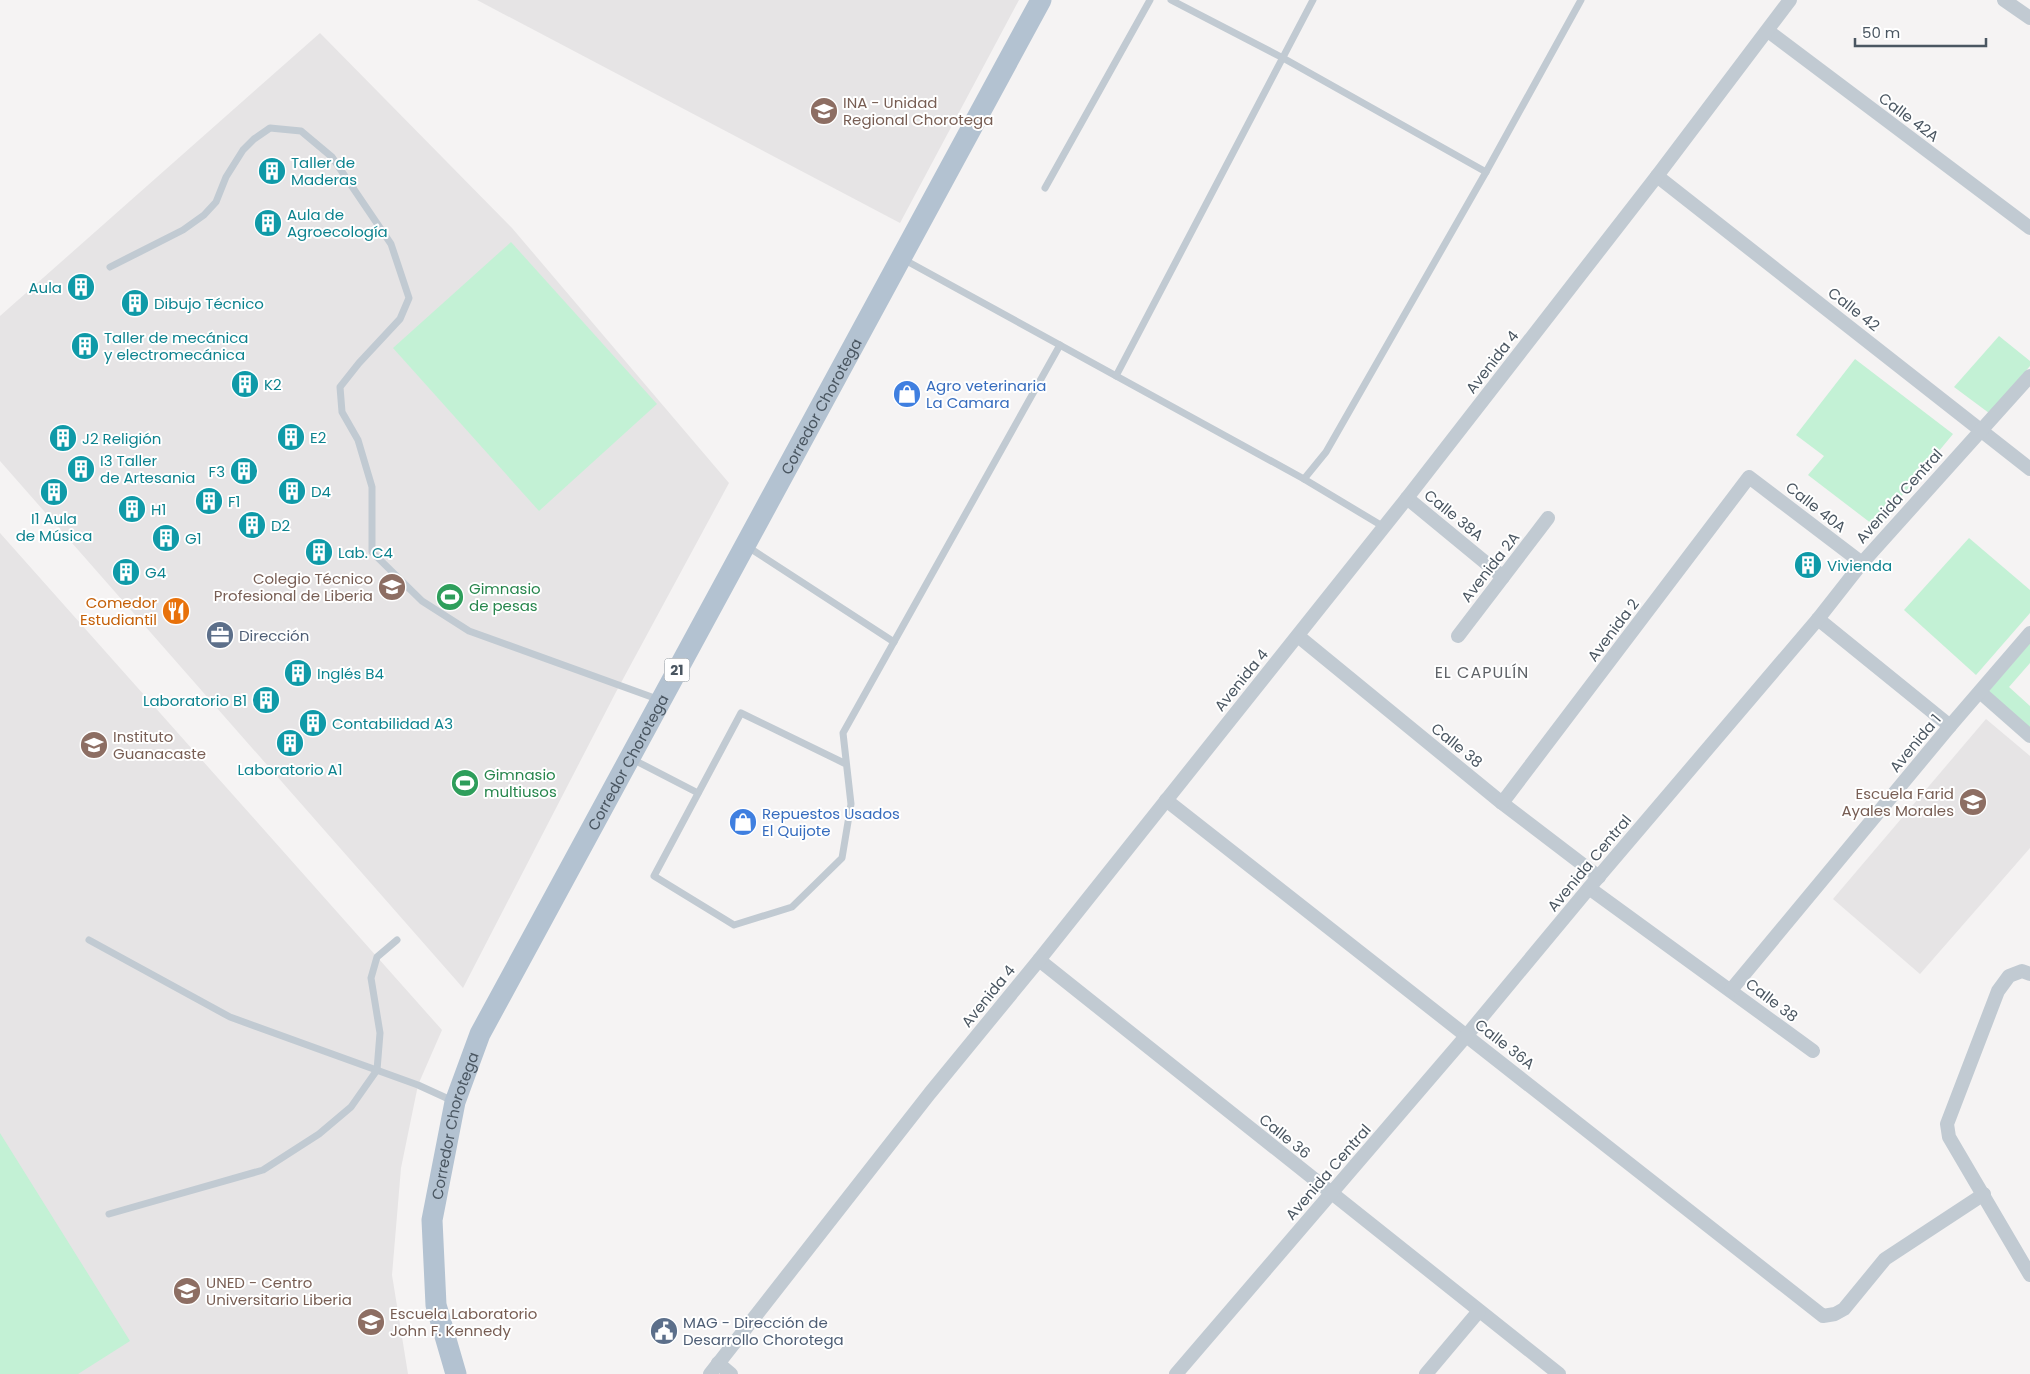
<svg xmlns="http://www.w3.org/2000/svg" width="2030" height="1374" viewBox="0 0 2030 1374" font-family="Poppins,sans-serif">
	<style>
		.education { fill: #e6e4e5 }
		.green { fill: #c3f1d5 }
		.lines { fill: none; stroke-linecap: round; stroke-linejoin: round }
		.service { stroke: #c1cad2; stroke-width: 7 }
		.minor { stroke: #c1cad2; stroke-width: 14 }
		.primary { stroke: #b3c2d1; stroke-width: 21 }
		.labels { text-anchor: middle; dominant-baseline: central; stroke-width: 4; stroke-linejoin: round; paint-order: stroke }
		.shield { fill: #fff; stroke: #808990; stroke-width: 1 }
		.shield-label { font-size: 14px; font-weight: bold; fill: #4a5661 }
		.education-label { font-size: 15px; fill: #785e54; stroke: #fff; text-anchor: start }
		.street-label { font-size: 15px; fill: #4a5661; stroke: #fff }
		.culture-label { font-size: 15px; fill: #0d838f; stroke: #fff; text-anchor: start }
		.shop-label { font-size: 15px; fill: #366cbe; stroke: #fff; text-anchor: start }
		.leisure-label { font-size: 15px; fill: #27864d; stroke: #fff; text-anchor: start }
		.food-label { font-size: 15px; fill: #c56008; stroke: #fff; text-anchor: end }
		.service-label { font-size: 15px; fill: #4e5e75; stroke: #fff; text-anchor: start }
		.neighbourhood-label { font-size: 16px; letter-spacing: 1px; fill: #5f6368; stroke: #fff }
	</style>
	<rect width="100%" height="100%" fill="#f5f3f3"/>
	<!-- education -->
	<g class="education">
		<polygon points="477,0 1019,0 900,223"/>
		<polygon points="320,33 512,228 729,483 616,692 463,988 0,461 0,316"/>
		<polygon points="0,533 442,1030 418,1085 401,1168 392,1275 408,1374 0,1374"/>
		<polygon points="1986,719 2030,756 2030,848 1920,974 1833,899"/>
	</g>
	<!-- green -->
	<g class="green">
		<polygon points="511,242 657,404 539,511 393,348"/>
		<polygon points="1999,336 2030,361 2030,366 1989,413 1954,387"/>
		<polygon points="1855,359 1953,434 1876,527 1808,475 1824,456 1796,435"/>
		<polygon points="1969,538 2030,590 2030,613 1976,675 1904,610"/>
		<polygon points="2030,643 2030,663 2009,687 2030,706 2030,729 1988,692"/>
		<polygon points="0,1133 130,1341 78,1374 0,1374"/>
	</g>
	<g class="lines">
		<!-- service -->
		<g class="service">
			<polyline points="1171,0 1283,58 1486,172"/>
			<polyline points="1045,188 1150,0"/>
			<polyline points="903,259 1304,479 1326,452 1486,172 1581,0"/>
			<polyline points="110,267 183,230 204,215 216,202 226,177 243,150 254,139 270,128 301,131 332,157 391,244 409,298 400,319 359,363 340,387 342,412 358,440 372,487 372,552 422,601 469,631 660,700"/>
			<polyline points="1116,376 1313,0"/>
			<polyline points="1304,479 1384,527"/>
			<polyline points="748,547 894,642"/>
			<polyline points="632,759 698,793"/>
			<polyline points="846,764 741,713 654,876 734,925 792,907 842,858 851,804 843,733 1060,345"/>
			<polyline points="89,940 230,1017 418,1085 453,1101"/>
			<polyline points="109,1214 263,1170 319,1134 351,1107 377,1070 380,1033 371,978 377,957 397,940"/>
		</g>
		<!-- minor -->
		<g class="minor">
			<polyline points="2004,0 2030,18"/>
			<polyline points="1768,31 2030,228"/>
			<polyline points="1657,176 2030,469"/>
			<polyline points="1407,498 1503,577"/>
			<polyline points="1818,619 1950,726"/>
			<polyline points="1298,636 1502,803 1599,877"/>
			<polyline points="1458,636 1548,518"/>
			<polyline points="1980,692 2030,736"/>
			<polyline points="1166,800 1823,1316 1835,1314 1844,1309 1885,1259 1984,1194"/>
			<polyline points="1502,803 1749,477 1862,563"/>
			<polyline points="1589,888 1813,1051"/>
			<polyline points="1039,960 1559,1374"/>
			<polyline points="2030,974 2022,971 2009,976 1998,991 1947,1124 1949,1137 2030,1275"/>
			<polyline points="1731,990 1950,726 2030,633"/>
			<polyline points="718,1363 731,1374"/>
			<polyline points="710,1374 930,1093 1039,960 1407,498 1657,176 1790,0"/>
			<polyline points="1176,1374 1467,1035 1589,888 1818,619 1862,563 2030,376"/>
			<polyline points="1426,1374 1479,1311"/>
		</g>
		<!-- primary -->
		<path class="primary" id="s1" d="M456 1374 436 1305 432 1220 455 1102 480 1034 1041 0"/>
	</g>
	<!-- icons -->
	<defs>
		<symbol id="university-disc" viewBox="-11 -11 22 22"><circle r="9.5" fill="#8d6e63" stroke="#fff"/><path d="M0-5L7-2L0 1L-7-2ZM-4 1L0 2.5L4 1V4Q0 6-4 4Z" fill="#fff"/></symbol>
		<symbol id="building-disc" viewBox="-11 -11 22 22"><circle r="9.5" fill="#0f9aa8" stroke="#fff"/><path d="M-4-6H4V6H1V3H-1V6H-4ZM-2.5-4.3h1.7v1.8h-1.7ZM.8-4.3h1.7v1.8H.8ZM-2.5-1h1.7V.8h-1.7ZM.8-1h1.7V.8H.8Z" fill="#fff"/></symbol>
		<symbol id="shop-disc" viewBox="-11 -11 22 22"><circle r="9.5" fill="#3f7fe0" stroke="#fff"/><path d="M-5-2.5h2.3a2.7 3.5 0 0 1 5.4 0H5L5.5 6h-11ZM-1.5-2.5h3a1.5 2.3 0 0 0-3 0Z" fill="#fff"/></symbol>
		<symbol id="school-disc" viewBox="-11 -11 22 22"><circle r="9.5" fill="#8d6e63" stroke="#fff"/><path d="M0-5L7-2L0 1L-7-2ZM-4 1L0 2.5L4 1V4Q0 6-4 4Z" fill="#fff"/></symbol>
		<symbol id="stadium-disc" viewBox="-11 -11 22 22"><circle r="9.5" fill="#2e9e5b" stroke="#fff"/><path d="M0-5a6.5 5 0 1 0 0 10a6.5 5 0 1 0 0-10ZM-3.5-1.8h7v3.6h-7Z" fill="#fff"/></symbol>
		<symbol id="restaurant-disc" viewBox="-11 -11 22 22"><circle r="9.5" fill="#e8710a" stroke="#fff"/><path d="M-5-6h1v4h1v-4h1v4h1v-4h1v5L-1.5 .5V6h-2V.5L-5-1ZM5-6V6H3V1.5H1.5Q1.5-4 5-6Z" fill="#fff"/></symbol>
		<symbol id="office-disc" viewBox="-11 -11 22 22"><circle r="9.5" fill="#5c6f8a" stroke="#fff"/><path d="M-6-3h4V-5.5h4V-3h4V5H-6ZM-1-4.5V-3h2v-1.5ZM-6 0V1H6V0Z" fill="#fff"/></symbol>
		<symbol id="civic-disc" viewBox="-11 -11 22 22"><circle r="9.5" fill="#5c6f8a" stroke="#fff"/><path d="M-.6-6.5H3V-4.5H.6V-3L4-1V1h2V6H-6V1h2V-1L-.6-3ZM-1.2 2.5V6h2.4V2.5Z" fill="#fff"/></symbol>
	</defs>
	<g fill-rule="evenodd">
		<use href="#university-disc" x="808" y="95" width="32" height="32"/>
		<use href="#building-disc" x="256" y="155" width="32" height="32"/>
		<use href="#building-disc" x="252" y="207" width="32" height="32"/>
		<use href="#building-disc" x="65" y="271" width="32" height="32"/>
		<use href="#building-disc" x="119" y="287" width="32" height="32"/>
		<use href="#building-disc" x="69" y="330" width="32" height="32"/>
		<use href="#building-disc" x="229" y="368" width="32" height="32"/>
		<use href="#shop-disc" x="891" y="378" width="32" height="32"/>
		<use href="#building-disc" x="275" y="421" width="32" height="32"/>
		<use href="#building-disc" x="47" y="422" width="32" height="32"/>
		<use href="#building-disc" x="65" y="453" width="32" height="32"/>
		<use href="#building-disc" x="228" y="455" width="32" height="32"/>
		<use href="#building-disc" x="276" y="475" width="32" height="32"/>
		<use href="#building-disc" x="38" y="476" width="32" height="32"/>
		<use href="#building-disc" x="193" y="485" width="32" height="32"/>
		<use href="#building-disc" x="116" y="493" width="32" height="32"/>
		<use href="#building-disc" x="236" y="509" width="32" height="32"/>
		<use href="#building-disc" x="150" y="522" width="32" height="32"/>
		<use href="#building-disc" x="303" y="536" width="32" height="32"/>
		<use href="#building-disc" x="1792" y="549" width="32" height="32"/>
		<use href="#building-disc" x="110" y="556" width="32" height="32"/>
		<use href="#school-disc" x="376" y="571" width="32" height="32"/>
		<use href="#stadium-disc" x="434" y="581" width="32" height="32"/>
		<use href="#restaurant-disc" x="160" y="595" width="32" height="32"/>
		<use href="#office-disc" x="204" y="619" width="32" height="32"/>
		<use href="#building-disc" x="282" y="657" width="32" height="32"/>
		<use href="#building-disc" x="250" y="684" width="32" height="32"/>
		<use href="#building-disc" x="297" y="707" width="32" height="32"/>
		<use href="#building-disc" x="274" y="727" width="32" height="32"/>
		<use href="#school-disc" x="78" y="729" width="32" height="32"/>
		<use href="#stadium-disc" x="449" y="767" width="32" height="32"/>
		<use href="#school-disc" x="1957" y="786" width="32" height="32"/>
		<use href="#shop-disc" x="727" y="806" width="32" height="32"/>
		<use href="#university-disc" x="171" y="1275" width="32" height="32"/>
		<use href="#school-disc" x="355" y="1306" width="32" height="32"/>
		<use href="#civic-disc" x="648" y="1315" width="32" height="32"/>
	</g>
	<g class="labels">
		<!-- shield labels -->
		<rect class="shield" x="664.5" y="658.5" width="25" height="23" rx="4"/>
		<g class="shield-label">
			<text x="677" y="670">21</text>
		</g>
		<!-- education labels -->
		<g class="education-label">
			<text x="843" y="102">INA - Unidad<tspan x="843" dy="17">Regional Chorotega</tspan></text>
			<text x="373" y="578" text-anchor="end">Colegio Técnico<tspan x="373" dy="17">Profesional de Liberia</tspan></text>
			<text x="113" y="736">Instituto<tspan x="113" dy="17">Guanacaste</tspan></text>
			<text x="1954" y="793" text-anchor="end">Escuela Farid<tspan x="1954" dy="17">Ayales Morales</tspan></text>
			<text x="206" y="1282">UNED - Centro<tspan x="206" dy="17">Universitario Liberia</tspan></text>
			<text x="390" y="1313">Escuela Laboratorio<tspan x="390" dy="17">John F. Kennedy</tspan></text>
		</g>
		<!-- street labels -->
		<g class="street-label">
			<text transform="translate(1909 117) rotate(37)">Calle 42A</text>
			<text transform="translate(1854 309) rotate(38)">Calle 42</text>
			<text transform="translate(1492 362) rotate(-52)">Avenida 4</text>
			<text stroke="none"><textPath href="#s1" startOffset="1064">Corredor Chorotega</textPath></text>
			<text transform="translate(1899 496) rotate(-48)">Avenida Central</text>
			<text transform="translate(1816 507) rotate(38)">Calle 40A</text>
			<text transform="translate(1454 515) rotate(39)">Calle 38A</text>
			<text transform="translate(1490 567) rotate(-52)">Avenida 2A</text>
			<text transform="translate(1613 630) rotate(-53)">Avenida 2</text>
			<text transform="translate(1241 680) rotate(-51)">Avenida 4</text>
			<text transform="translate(1915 743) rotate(-50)">Avenida 1</text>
			<text transform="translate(1457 745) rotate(39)">Calle 38</text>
			<text stroke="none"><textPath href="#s1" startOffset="659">Corredor Chorotega</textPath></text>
			<text transform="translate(1589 863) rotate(-50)">Avenida Central</text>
			<text transform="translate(988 996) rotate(-51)">Avenida 4</text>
			<text transform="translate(1772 1000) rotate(37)">Calle 38</text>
			<text transform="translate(1505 1044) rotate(38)">Calle 36A</text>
			<text stroke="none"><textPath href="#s1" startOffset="254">Corredor Chorotega</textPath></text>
			<text transform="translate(1285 1136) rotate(39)">Calle 36</text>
			<text transform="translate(1328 1172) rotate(-49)">Avenida Central</text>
		</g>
		<!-- culture labels -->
		<g class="culture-label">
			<text x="291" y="162">Taller de<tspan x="291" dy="17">Maderas</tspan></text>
			<text x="287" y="214">Aula de<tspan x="287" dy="17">Agroecología</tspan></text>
			<text x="62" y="287" text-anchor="end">Aula</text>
			<text x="154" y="303">Dibujo Técnico</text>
			<text x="104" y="337">Taller de mecánica<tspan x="104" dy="17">y electromecánica</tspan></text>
			<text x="264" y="384">K2</text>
			<text x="310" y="437">E2</text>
			<text x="82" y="438">J2 Religión</text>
			<text x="100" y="460">I3 Taller<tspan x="100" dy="17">de Artesania</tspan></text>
			<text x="225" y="471" text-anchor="end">F3</text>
			<text x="311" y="491">D4</text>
			<text x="228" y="501">F1</text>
			<text x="151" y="509">H1</text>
			<text x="54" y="518" text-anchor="middle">I1 Aula<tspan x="54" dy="17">de Música</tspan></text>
			<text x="271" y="525">D2</text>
			<text x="185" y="538">G1</text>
			<text x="338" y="552">Lab. C4</text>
			<text x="1827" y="565">Vivienda</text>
			<text x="145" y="572">G4</text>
			<text x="317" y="673">Inglés B4</text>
			<text x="247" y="700" text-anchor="end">Laboratorio B1</text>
			<text x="332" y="723">Contabilidad A3</text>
			<text x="290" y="769" text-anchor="middle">Laboratorio A1</text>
		</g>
		<!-- shop labels -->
		<g class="shop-label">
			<text x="926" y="385">Agro veterinaria<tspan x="926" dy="17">La Camara</tspan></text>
			<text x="762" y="813">Repuestos Usados<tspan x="762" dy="17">El Quijote</tspan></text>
		</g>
		<!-- leisure labels -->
		<g class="leisure-label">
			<text x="469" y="588">Gimnasio<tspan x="469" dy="17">de pesas</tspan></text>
			<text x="484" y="774">Gimnasio<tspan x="484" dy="17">multiusos</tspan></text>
		</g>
		<!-- food labels -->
		<g class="food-label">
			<text x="157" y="602">Comedor<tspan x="157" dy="17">Estudiantil</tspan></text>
		</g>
		<!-- service labels -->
		<g class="service-label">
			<text x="239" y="635">Dirección</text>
			<text x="683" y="1322">MAG - Dirección de<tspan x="683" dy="17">Desarrollo Chorotega</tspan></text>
		</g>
		<!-- neighbourhood labels -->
		<g class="neighbourhood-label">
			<text x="1482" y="672">EL CAPULÍN</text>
		</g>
	</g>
	<!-- scale -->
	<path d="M1855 38v8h131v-8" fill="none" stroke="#4a5661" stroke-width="2.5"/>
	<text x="1862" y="38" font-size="15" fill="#4a5661" stroke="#ffffff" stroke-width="4" paint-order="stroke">50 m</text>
</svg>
